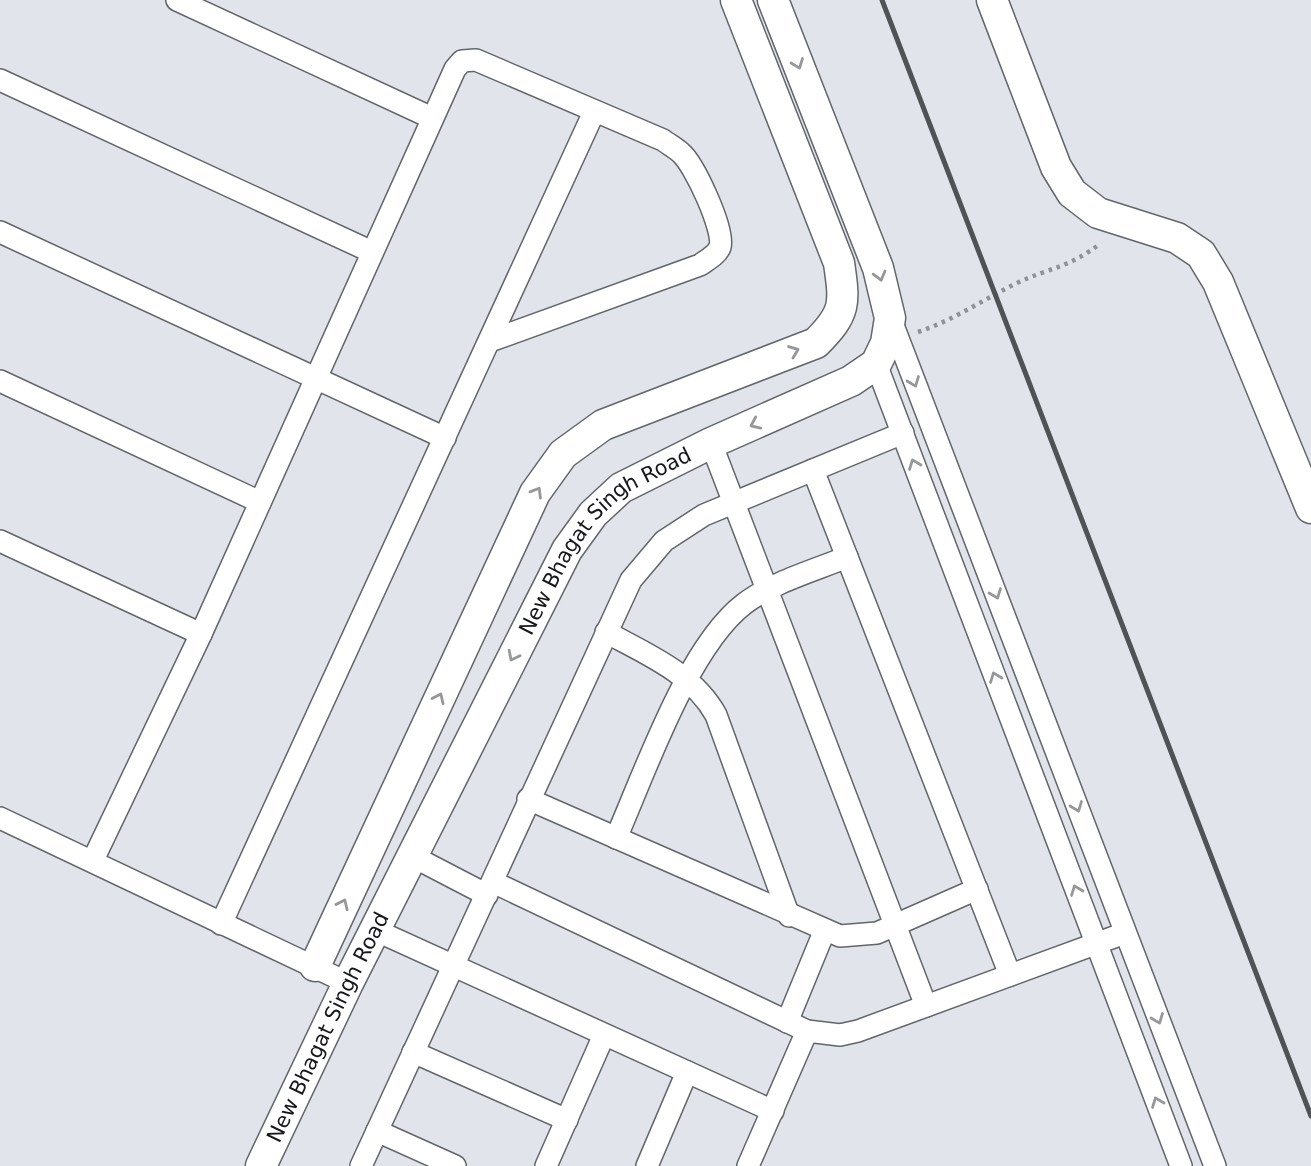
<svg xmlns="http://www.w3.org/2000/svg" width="1311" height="1166" viewBox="0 0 1311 1166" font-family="'DejaVu Sans',sans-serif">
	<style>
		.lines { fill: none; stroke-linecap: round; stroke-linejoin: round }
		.street-casing { stroke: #62656a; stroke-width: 24 }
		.secondary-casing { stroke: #62656a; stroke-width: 33 }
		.path { stroke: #8e9196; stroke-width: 4.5; stroke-dasharray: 3.5 5; stroke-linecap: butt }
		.street { stroke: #fff; stroke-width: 21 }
		.secondary { stroke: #fff; stroke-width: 30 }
		.rail { stroke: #505356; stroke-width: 5 }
		.oneway { stroke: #969798 }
		.labels { text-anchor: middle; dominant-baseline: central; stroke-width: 5; stroke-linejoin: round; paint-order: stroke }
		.street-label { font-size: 21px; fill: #151719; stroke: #fff }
	</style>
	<rect width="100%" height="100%" fill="#e1e5eb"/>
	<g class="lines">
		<defs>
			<g id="street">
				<polyline points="177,0 432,118"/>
				<polyline points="0,80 372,252"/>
				<polyline points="0,232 445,438"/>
				<polyline points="891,320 1215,1166"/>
				<polyline points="876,364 1181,1166"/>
				<polyline points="0,381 260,502"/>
				<polyline points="711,443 926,1006"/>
				<polyline points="813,470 1010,975"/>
				<polyline points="0,541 201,634"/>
				<path d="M606 632C646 654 693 673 716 715L789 916"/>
				<polyline points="528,799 840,936 877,933 977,889"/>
				<polyline points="0,818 348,983"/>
				<path d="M616 838C645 772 688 647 744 604 773 582 813 571 847 557"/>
				<polyline points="412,856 487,895"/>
				<path d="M93 860 201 634 455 69 462 61 476 60 663 140C668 144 676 148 681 153 694 164 725 230 720 247 717 255 707 260 700 265L490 341"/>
				<polyline points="493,882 807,1031 840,1035 858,1031 1125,933"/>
				<polyline points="221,924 594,112"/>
				<polyline points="375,930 773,1111"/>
				<polyline points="787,1022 824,932"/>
				<polyline points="413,1052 567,1120"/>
				<polyline points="377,1131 455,1166"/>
				<polyline points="361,1166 631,580 664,541 704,515 903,433"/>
				<polyline points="546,1166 604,1035"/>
				<polyline points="647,1166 687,1072"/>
				<polyline points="748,1166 807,1031"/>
			</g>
			<g id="secondary">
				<polyline points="992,0 1056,167 1072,193 1098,213 1177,238 1201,254 1218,282 1311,508"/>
				<path d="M315 966 535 493 563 454 603 425 816 343C846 313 845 304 839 263L736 0"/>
				<path id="s1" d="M261 1166 348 983 567 550 593 514 621 488 711 443 851 381 876 364 886 343 890 318 878 268 773 0"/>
			</g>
		</defs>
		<!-- street casing -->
		<use href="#street" class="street-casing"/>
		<!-- secondary casing -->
		<use href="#secondary" class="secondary-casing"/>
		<!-- path -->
		<path class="path" d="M918 332C954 320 984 299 1017 283 1051 267 1069 268 1101 243"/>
		<!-- street -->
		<use href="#street" class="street"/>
		<!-- secondary -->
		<use href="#secondary" class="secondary"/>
		<!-- rail -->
		<polyline class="rail" points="882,0 1311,1116"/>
	</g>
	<!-- one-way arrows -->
	<defs><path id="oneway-chevron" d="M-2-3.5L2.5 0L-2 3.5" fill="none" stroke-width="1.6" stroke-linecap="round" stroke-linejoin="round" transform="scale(1.75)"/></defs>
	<g class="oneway">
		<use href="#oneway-chevron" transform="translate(798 64) rotate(69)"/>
		<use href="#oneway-chevron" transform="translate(880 276) rotate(75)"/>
		<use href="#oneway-chevron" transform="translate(794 351) rotate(-21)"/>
		<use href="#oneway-chevron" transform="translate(914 382) rotate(69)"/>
		<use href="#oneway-chevron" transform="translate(755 424) rotate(156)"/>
		<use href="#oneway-chevron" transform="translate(914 464) rotate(-111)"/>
		<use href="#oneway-chevron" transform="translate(537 492) rotate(-59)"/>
		<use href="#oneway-chevron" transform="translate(996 594) rotate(69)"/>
		<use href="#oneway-chevron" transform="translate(513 656) rotate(117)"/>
		<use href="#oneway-chevron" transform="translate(995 677) rotate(-111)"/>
		<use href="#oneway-chevron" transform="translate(439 698) rotate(-65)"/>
		<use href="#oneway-chevron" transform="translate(1077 807) rotate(69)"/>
		<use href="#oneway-chevron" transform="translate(1076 890) rotate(-111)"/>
		<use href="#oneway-chevron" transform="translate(343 904) rotate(-65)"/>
		<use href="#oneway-chevron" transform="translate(1158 1019) rotate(69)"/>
		<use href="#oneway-chevron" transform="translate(1157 1102) rotate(-111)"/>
	</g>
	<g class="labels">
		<!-- street labels -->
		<g class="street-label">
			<text stroke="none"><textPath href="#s1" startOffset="721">New Bhagat Singh Road</textPath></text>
			<text stroke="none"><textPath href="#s1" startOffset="154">New Bhagat Singh Road</textPath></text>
		</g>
	</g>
</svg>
